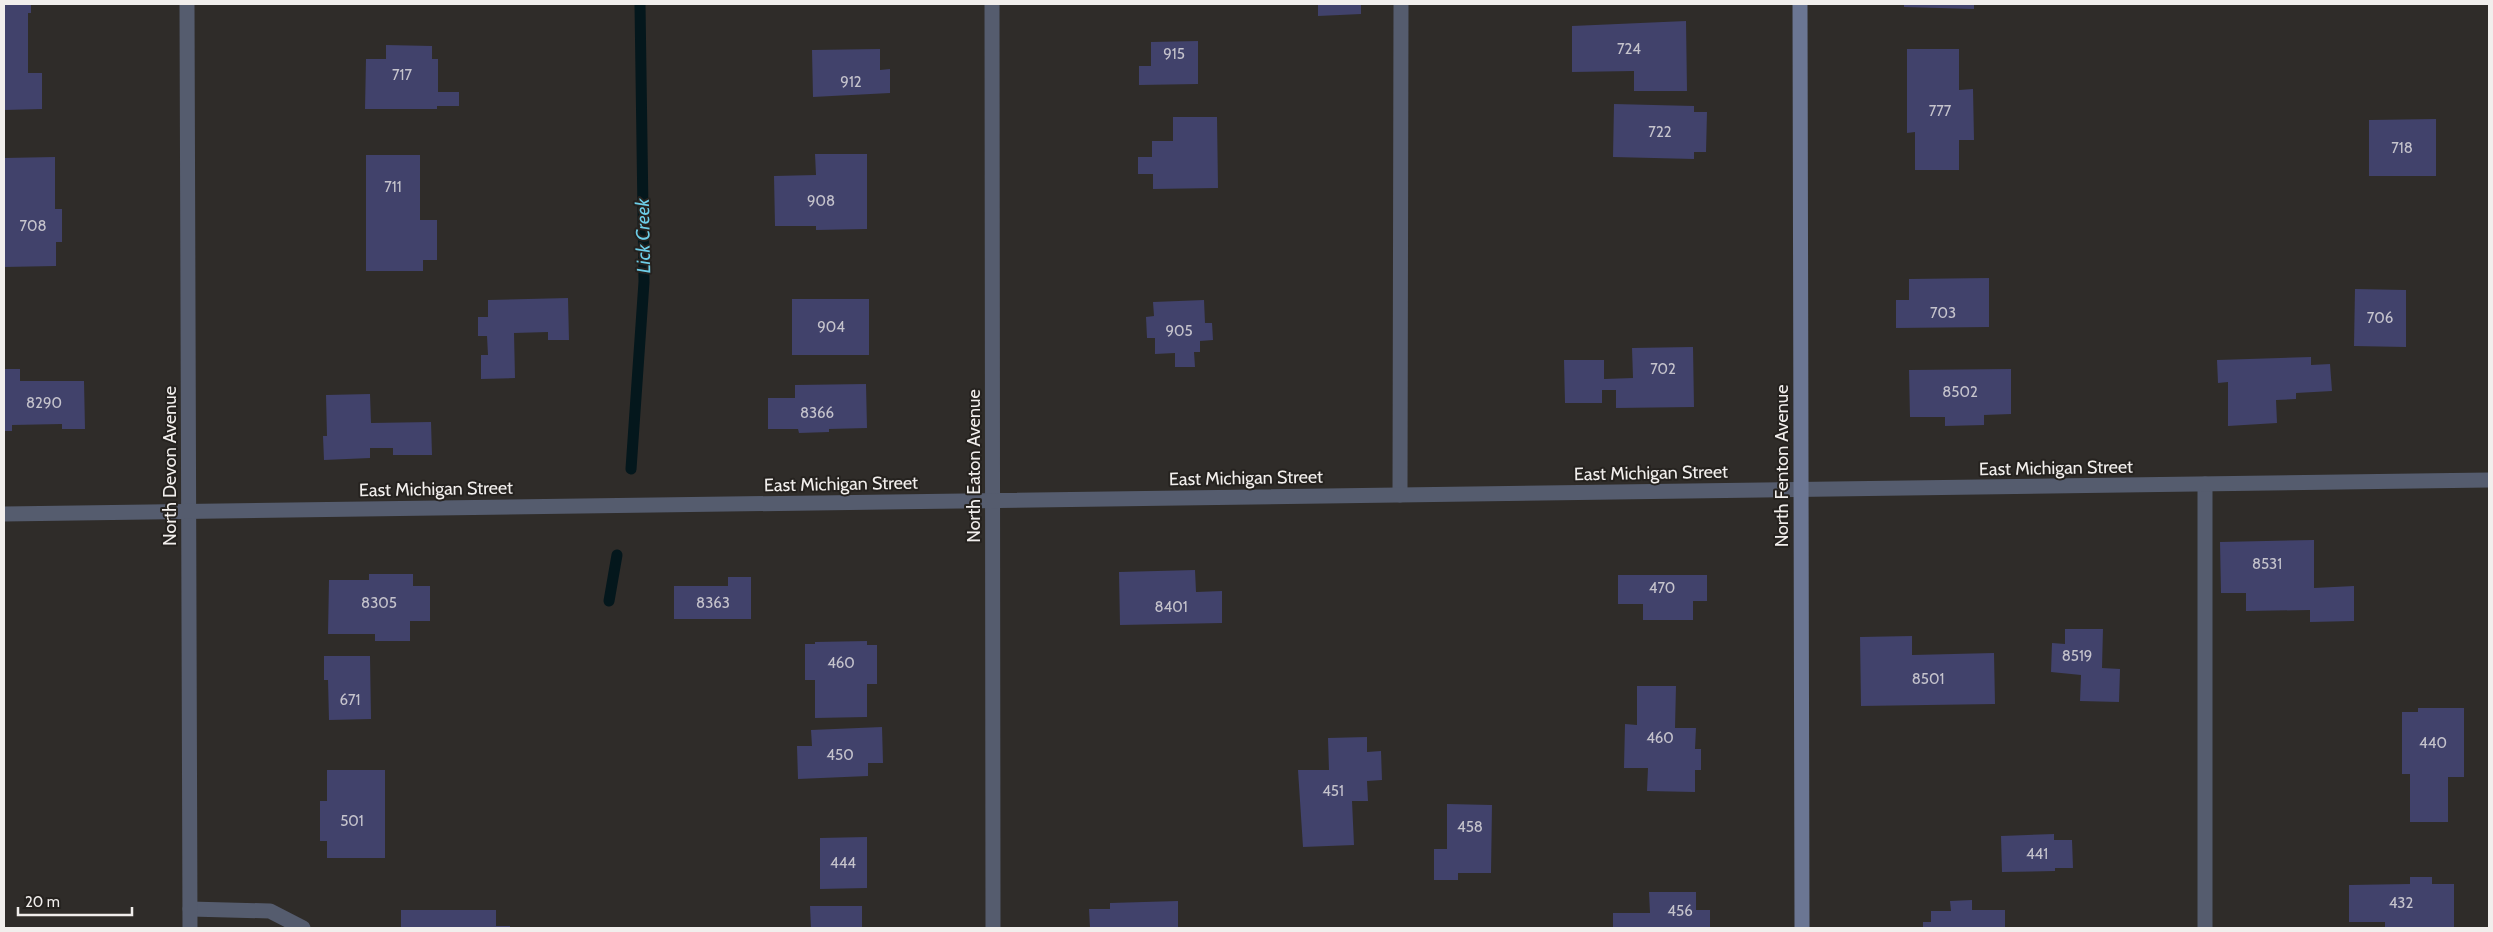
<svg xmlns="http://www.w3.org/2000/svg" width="2493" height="932" viewBox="0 0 2493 932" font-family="Cabin,sans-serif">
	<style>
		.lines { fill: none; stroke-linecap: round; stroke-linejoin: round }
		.stream { stroke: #04171c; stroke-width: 11 }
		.building { fill: #41426b }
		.lane { stroke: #555c6e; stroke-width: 15 }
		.street { stroke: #555c6e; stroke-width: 15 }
		.secondary { stroke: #6b7693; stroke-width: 15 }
		.labels { text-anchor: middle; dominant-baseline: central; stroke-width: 4; stroke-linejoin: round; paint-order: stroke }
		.number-label { font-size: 15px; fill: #c5c3cc }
		.street-label { font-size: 18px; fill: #f1eeec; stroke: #25221f }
		.water-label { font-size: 19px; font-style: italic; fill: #6dcee8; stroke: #25221f }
	</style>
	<rect width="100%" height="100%" fill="#2f2c29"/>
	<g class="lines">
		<!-- stream -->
		<g class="stream">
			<polyline points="631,469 644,282 640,4"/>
			<polyline points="609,601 617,555"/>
		</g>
	</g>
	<!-- building -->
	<g class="building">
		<polygon points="4,4 31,4 31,13 28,13 28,73 42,73 42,109 4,110"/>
		<polygon points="1318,4 1361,4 1361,14 1318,16"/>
		<polygon points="1904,4 1974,4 1974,9 1904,7"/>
		<polygon points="1686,21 1687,91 1634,91 1634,71 1572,72 1572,26"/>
		<polygon points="1198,41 1198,84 1139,85 1139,66 1151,66 1151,42"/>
		<polygon points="386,45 432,46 432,59 438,59 438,92 459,92 459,106 437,106 437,109 365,109 366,59 386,59"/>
		<polygon points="880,49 880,70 890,69 890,93 813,97 812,50"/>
		<polygon points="1907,49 1959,49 1959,90 1973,89 1974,140 1959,140 1959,170 1915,170 1915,132 1907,133"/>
		<polygon points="1614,104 1694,106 1694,112 1707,112 1706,152 1694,152 1694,159 1613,157"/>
		<polygon points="1173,117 1217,117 1218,188 1153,189 1153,174 1138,174 1138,157 1152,157 1152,141 1173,141"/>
		<polygon points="2436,119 2436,176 2369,176 2369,120"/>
		<polygon points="815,154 867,154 867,229 816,230 816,226 775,226 774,176 816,175"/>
		<polygon points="366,155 420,155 420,220 437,220 437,260 423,260 423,271 366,271"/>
		<polygon points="55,157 55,209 62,209 62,242 56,242 56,266 4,267 4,158"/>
		<polygon points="1989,278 1989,327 1896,328 1896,300 1909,300 1909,279"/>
		<polygon points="2355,289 2406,290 2406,347 2354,346"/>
		<polygon points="568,298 569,340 548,340 548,332 514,333 515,378 481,379 481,355 488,355 487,336 478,336 478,317 488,317 488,300"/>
		<rect x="792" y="299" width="77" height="56"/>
		<polygon points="1204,300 1205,323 1212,323 1213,340 1200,341 1200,352 1194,352 1195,367 1175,367 1175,353 1155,354 1155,338 1147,338 1146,317 1154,316 1153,302"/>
		<polygon points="1693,347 1694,407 1616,408 1616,390 1602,390 1602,403 1565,403 1564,360 1604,360 1604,379 1633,378 1632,348"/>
		<polygon points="2311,357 2311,365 2330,364 2332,391 2296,393 2296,399 2276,400 2277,423 2228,426 2228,382 2218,383 2217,360"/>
		<polygon points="4,369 20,369 20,381 84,381 85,429 62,429 62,424 12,425 12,431 4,431"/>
		<polygon points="2011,369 2011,414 1984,415 1984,425 1945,426 1945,417 1910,417 1909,370"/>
		<polygon points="866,384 867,428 829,429 829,432 799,433 798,429 768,429 768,398 795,398 795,385"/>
		<polygon points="370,394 371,423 431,422 432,455 393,455 393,448 370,448 370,458 324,460 323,436 327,436 326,395"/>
		<polygon points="2314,540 2314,588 2354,586 2354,621 2310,622 2310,610 2246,611 2246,593 2221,593 2220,542"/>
		<polygon points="1195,570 1196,592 1222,591 1222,623 1120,625 1119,572"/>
		<polygon points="369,574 413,574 413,586 430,586 430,621 410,621 410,641 375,641 375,634 328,634 329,580 369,580"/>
		<polygon points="1618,575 1707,575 1707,601 1693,601 1693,620 1643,620 1643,604 1618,604"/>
		<polygon points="728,577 751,577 751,619 674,619 674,586 728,586"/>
		<polygon points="2065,629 2103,629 2102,668 2120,669 2119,702 2080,701 2081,675 2051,672 2052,643 2065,644"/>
		<polygon points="1912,636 1912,655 1994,653 1995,704 1861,706 1860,637"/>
		<polygon points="867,641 867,645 877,645 877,684 867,684 867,717 815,718 815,680 805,680 805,644 815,644 815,642"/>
		<polygon points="324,656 370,656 371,719 329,720 328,680 324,680"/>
		<polygon points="1637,686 1676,686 1675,728 1696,728 1695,749 1701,749 1701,770 1695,770 1695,792 1647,791 1648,768 1624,768 1625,724 1637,725"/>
		<polygon points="2418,708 2464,708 2464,777 2448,777 2448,822 2410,822 2410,774 2402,774 2402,712 2418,712"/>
		<polygon points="882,727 883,763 868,763 868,776 798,779 797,746 812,746 811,730"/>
		<polygon points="1367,737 1367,752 1381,751 1382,780 1367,781 1368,801 1352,801 1354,845 1303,847 1298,770 1329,770 1328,738"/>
		<polygon points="327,770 385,770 385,858 327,858 327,841 320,841 320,801 327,801"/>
		<polygon points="1447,804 1492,805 1491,873 1458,873 1458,880 1434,880 1434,849 1447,849"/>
		<polygon points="2054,834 2054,840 2072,840 2073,868 2055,868 2055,871 2002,872 2001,836"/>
		<polygon points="867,837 867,888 820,889 820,838"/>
		<polygon points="2410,877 2432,877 2432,884 2454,884 2454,928 2385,928 2385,922 2349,922 2349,885 2410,884"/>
		<polygon points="1649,892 1696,892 1696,910 1710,910 1710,928 1613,928 1613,913 1650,913"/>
		<polygon points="1972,900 1972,910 2005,910 2005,928 1923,928 1923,922 1931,922 1931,911 1951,911 1950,901"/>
		<polygon points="1178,901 1178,928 1090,928 1089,909 1110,909 1110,903"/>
		<polygon points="810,906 862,906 862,928 811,928"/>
		<polygon points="401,910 496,910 496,926 510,926 510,928 401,928"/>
	</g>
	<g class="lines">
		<!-- lane -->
		<g class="lane">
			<polyline points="2205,484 2205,928"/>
			<polyline points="1400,495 1401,4"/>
			<polyline points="190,909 270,911 303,928"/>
		</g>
		<!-- street -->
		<g class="street">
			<polyline points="187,4 190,928"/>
			<polyline points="992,4 993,928"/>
			<polyline points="4,514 2489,480"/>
		</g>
		<!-- secondary -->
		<polyline class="secondary" points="1800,4 1802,928"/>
	</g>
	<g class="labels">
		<!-- number labels -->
		<g class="number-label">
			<text x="1629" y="49">724</text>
			<text x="1174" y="54">915</text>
			<text x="402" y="75">717</text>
			<text x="851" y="82">912</text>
			<text x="1940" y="111">777</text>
			<text x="1660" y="132">722</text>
			<text x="2402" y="148">718</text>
			<text x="393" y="187">711</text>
			<text x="821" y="201">908</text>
			<text x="33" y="226">708</text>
			<text x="1943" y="313">703</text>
			<text x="2380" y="318">706</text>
			<text x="831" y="327">904</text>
			<text x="1179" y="331">905</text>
			<text x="1663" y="369">702</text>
			<text x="1960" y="392">8502</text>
			<text x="44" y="403">8290</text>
			<text x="817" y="413">8366</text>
			<text x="2267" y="564">8531</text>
			<text x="1662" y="588">470</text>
			<text x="379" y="603">8305</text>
			<text x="713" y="603">8363</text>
			<text x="1171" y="607">8401</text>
			<text x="2077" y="656">8519</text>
			<text x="841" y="663">460</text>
			<text x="1928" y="679">8501</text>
			<text x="350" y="700">671</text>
			<text x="1660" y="738">460</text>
			<text x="2433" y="743">440</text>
			<text x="840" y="755">450</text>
			<text x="1333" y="791">451</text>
			<text x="352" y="821">501</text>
			<text x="1470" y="827">458</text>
			<text x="2037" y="854">441</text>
			<text x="843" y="863">444</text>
			<text x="2401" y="903">432</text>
			<text x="1680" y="911">456</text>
		</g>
		<!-- street labels -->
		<g class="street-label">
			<text transform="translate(170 466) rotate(-90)">North Devon Avenue</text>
			<text transform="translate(974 466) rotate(-90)">North Eaton Avenue</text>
			<text transform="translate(1782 466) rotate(-90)">North Fenton Avenue</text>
			<text transform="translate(2056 468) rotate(-1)">East Michigan Street</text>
			<text transform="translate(1651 473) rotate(-1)">East Michigan Street</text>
			<text transform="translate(1246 478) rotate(-1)">East Michigan Street</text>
			<text transform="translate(841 484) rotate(-1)">East Michigan Street</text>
			<text transform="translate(436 489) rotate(-1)">East Michigan Street</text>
		</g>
		<!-- water labels -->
		<g class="water-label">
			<text transform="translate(643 236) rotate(-91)">Lick Creek</text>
		</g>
	</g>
	<!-- border -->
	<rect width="2493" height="932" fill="none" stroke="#f1eeec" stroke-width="10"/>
	<!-- scale -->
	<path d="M18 907v8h114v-8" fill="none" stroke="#f1eeec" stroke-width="2.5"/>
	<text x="25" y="907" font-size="15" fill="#f1eeec" stroke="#25221f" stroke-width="4" paint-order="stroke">20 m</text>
</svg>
